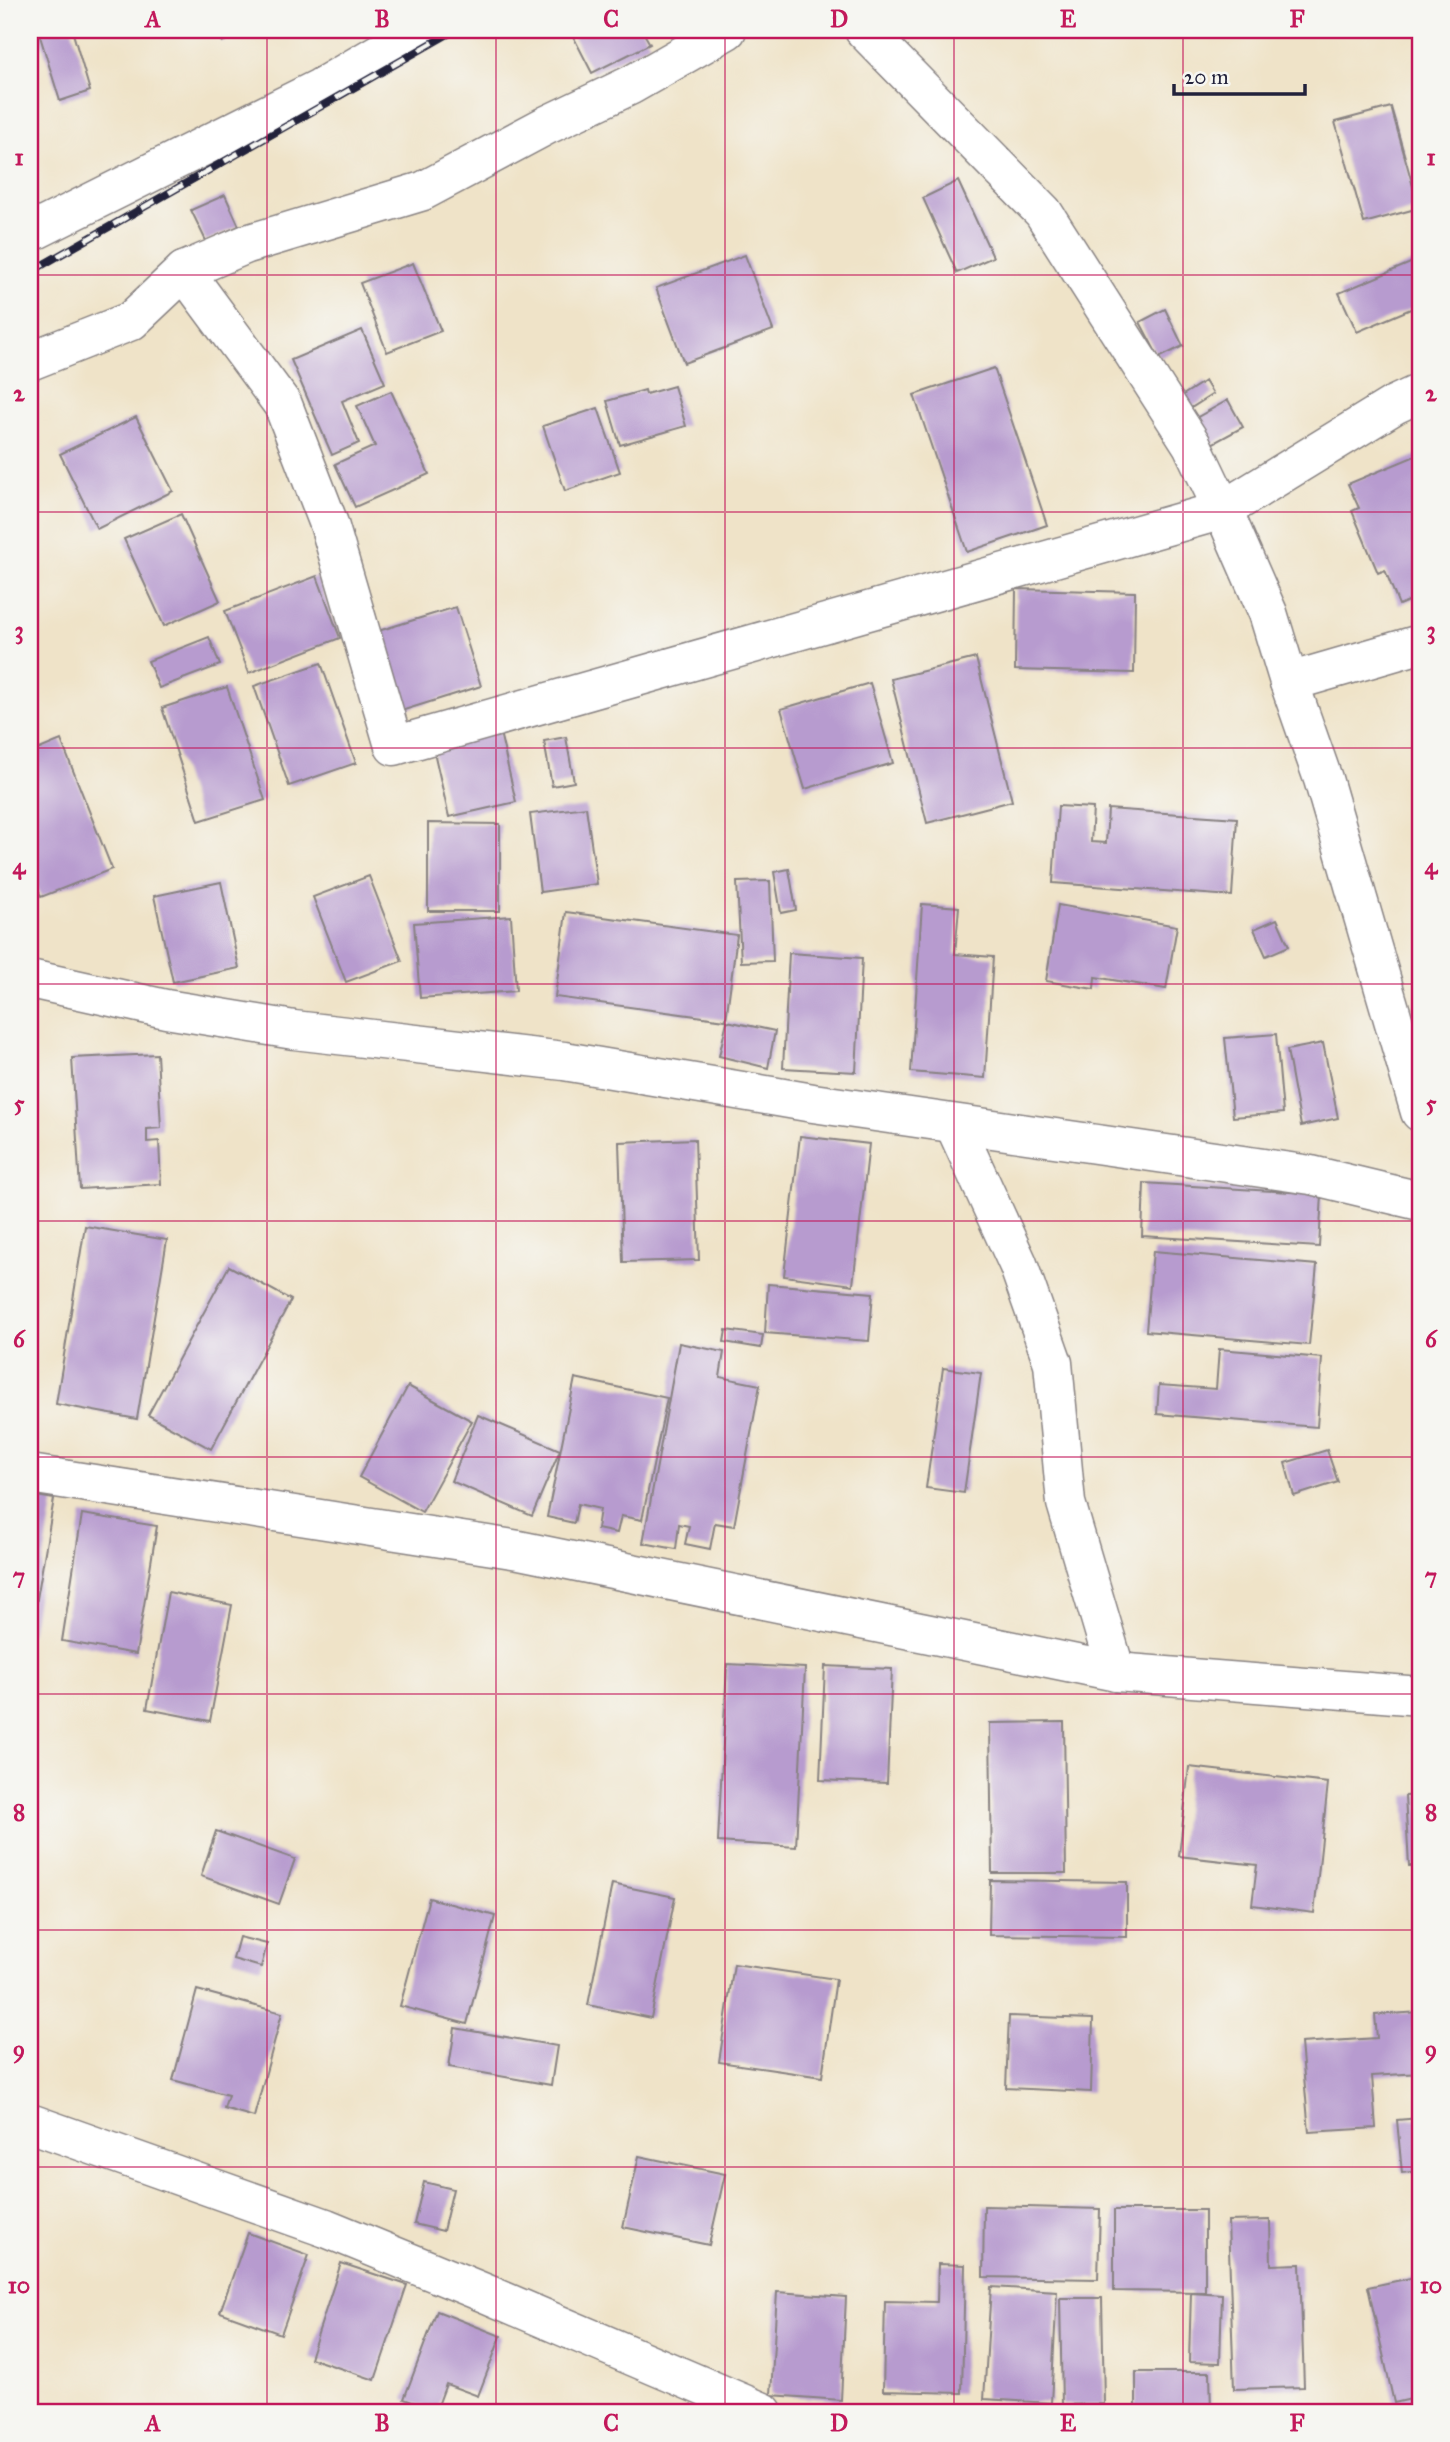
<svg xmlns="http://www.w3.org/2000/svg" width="1450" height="2442" viewBox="0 0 1450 2442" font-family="'IM FELL Great Primer',serif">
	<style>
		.building { fill: #b79bcf }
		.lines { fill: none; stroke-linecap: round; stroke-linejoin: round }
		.minor-casing { stroke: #888282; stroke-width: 41 }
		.minor { stroke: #fff; stroke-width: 38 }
		.rail-casing { stroke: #22223b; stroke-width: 8 }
		.rail { stroke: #f6f6f2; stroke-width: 5; stroke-dasharray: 16; stroke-linecap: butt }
		.grid { fill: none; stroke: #c2185b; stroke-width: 2; stroke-opacity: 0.55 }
		.neatline { fill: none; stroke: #c2185b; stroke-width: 2.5 }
		.grid-label { font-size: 23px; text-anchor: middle; font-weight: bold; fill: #c2185b }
	</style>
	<rect width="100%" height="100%" fill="#f6f6f2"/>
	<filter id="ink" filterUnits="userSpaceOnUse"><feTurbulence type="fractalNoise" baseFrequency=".0143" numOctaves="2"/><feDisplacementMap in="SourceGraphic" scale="14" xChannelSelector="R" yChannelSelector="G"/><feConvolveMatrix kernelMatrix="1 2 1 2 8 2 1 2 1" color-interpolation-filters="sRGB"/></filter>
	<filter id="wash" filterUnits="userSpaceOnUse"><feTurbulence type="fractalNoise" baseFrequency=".00686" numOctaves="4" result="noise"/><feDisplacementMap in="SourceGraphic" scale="28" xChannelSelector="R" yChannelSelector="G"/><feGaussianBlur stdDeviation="1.57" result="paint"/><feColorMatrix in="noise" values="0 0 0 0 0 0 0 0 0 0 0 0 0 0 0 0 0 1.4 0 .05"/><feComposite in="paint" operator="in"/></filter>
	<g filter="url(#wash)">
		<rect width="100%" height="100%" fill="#efe3c8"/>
		<g id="blocks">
			<!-- building -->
			<g class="building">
				<polygon points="50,30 72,30 90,91 60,101 39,33"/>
				<polygon points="217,30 248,30 222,42"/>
				<polygon points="584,30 642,30 650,44 592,73 573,36"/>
				<polygon points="1391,107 1419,208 1364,223 1335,122"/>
				<polygon points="958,181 993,257 957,273 923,198"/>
				<polygon points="225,195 239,226 206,241 191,210"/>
				<polygon points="745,255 773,330 684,363 656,288"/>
				<polygon points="1420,259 1420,305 1357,332 1339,293"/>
				<polygon points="413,263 441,331 387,352 360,283"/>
				<polygon points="1165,309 1183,346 1159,358 1140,322"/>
				<polygon points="362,330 385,383 342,401 359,443 332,455 291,360"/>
				<polygon points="994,368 1047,525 967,552 914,395"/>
				<polygon points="1205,381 1213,394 1191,408 1183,395"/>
				<polygon points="674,386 686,426 620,445 607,401 645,390 646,394"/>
				<polygon points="391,391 429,474 355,507 335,464 375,446 357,406"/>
				<polygon points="1228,400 1243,427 1210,445 1196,418"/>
				<polygon points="598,408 620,472 565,491 543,426"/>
				<polygon points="136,417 173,491 97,529 60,454"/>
				<polygon points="1420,454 1420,596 1399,605 1385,570 1378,573 1352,511 1359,508 1348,484"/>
				<polygon points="181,514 220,601 164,626 124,539"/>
				<polygon points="317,576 340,638 249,673 225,611"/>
				<polygon points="1016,589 1135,592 1134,673 1015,670"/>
				<polygon points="456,607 481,686 401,711 375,632"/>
				<polygon points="209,637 220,665 159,688 148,661"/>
				<polygon points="976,658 1012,801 927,823 891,679"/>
				<polygon points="321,663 356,763 289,786 254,686"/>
				<polygon points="870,683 893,763 805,789 781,709"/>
				<polygon points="227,687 265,800 199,821 162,708"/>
				<polygon points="499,728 516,802 449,817 432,743"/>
				<polygon points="566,737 574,782 552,786 544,741"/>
				<polygon points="61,740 112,869 41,897 30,868 30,753"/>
				<polygon points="1058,806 1093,808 1091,842 1106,843 1108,809 1237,818 1232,896 1053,883"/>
				<polygon points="586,807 597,884 540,892 530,814"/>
				<polygon points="428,823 500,824 500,911 428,911"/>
				<polygon points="789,869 796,910 781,913 774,872"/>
				<polygon points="369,876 402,961 346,982 313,897"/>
				<polygon points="770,881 773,961 741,962 737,882"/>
				<polygon points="221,882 239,968 173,982 154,896"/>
				<polygon points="922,904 959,907 955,954 993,957 985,1078 911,1072"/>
				<polygon points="1058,905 1177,926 1166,989 1095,977 1094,989 1046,981"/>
				<polygon points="566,912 737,935 726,1020 555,997"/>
				<polygon points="511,916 516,991 420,998 414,923"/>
				<polygon points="1277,919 1289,946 1266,956 1254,929"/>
				<polygon points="789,953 862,958 856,1072 783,1068"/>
				<polygon points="727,1021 775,1031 768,1068 719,1056"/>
				<polygon points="1276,1034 1283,1113 1233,1117 1225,1038"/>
				<polygon points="1323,1043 1338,1118 1301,1126 1287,1050"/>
				<polygon points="157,1054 161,1128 147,1129 147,1142 159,1141 161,1184 80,1189 72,1058"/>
				<polygon points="800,1136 869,1144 853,1285 784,1276"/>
				<polygon points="695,1139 699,1260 623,1262 619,1142"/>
				<polygon points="1144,1183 1322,1194 1319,1247 1142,1236"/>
				<polygon points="85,1226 167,1240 137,1419 56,1404"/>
				<polygon points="1153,1251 1317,1265 1309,1345 1146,1331"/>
				<polygon points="229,1266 291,1300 211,1449 148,1415"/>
				<polygon points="768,1284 873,1293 869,1341 765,1333"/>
				<polygon points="726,1330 763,1335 761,1348 724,1342"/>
				<polygon points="679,1343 724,1352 720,1377 760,1385 734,1526 715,1523 710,1549 685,1544 689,1526 679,1524 676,1549 643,1543"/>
				<polygon points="1219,1349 1322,1358 1317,1427 1157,1414 1159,1385 1216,1389"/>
				<polygon points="943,1368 981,1373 964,1493 926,1488"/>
				<polygon points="575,1378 667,1398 642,1520 621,1516 617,1533 597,1529 600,1509 578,1504 574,1523 547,1517"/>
				<polygon points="408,1386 472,1421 422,1512 359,1477"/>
				<polygon points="478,1415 560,1450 532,1516 451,1481"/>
				<polygon points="1327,1450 1338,1482 1294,1496 1285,1463"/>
				<polygon points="30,1495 54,1499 31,1634 30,1634"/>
				<polygon points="82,1514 157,1526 136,1654 62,1641"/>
				<polygon points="168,1592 232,1605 210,1721 147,1709"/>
				<polygon points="727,1664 805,1668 796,1847 718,1842"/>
				<polygon points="825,1666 892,1669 887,1783 820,1780"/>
				<polygon points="1064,1722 1066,1873 992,1873 990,1723"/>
				<polygon points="1189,1767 1328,1783 1314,1913 1252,1905 1257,1865 1179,1856"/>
				<polygon points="1420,1795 1420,1866 1409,1866 1405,1796"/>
				<polygon points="216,1831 295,1859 279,1904 201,1876"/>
				<polygon points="990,1880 1127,1882 1127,1937 989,1935"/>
				<polygon points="612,1884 675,1897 651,2018 588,2005"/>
				<polygon points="429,1898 495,1916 467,2024 400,2006"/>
				<polygon points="239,1937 267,1944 261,1967 233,1959"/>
				<polygon points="734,1964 836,1979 822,2077 719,2062"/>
				<polygon points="197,1990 282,2013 254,2117 224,2108 228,2095 173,2080"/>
				<polygon points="1420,2012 1420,2073 1372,2076 1376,2128 1309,2132 1301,2043 1377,2038 1375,2015"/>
				<polygon points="1009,2016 1093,2019 1091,2092 1006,2088"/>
				<polygon points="455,2028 557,2046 551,2085 449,2067"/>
				<polygon points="1420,2118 1420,2171 1402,2173 1397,2120"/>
				<polygon points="639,2156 725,2174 709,2245 623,2227"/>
				<polygon points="424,2182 453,2189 443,2231 414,2224"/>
				<polygon points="984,2206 1100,2209 1098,2279 983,2277"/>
				<polygon points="1114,2210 1205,2210 1205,2292 1114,2291"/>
				<polygon points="1270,2220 1271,2265 1300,2264 1304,2387 1234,2389 1228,2221"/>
				<polygon points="248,2233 309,2255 281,2334 220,2312"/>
				<polygon points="341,2263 407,2285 375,2380 310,2358"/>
				<polygon points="938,2264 965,2265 962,2393 883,2391 885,2301 937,2302"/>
				<polygon points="1420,2276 1420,2397 1394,2403 1368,2287"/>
				<polygon points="991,2287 1057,2291 1051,2403 984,2399"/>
				<polygon points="777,2292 846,2297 841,2400 771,2395"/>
				<polygon points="1191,2292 1222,2294 1220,2363 1189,2362"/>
				<polygon points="1060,2298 1102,2298 1104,2404 1062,2405"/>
				<polygon points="437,2311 501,2336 478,2396 446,2384 436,2411 404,2399"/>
				<polygon points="1136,2372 1210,2372 1211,2412 1136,2412"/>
			</g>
		</g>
	</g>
	<g filter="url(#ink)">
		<use href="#blocks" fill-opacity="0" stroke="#888282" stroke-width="2"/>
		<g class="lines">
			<defs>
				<g id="minor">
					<polyline points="864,30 1043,212 1192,445 1223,510 1268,613 1289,682 1323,779 1420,1112"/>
					<polyline points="30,233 320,88 419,30"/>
					<polyline points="184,271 283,405 329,524 394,746 1223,510 1394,405 1420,393"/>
					<polyline points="30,361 131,321 184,271 247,244 423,191 547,125 631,85 727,30"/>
					<polyline points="1289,682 1420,644"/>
					<polyline points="30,979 166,1009 294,1030 564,1061 813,1103 1311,1175 1420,1201"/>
					<polyline points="954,1124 1018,1264 1053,1363 1066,1503 1116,1672"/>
					<polyline points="30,1474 519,1550 1116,1672 1420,1696"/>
					<polyline points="30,2123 326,2228 487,2294 763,2412"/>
				</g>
			</defs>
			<!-- minor casing -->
			<use href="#minor" class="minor-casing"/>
			<!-- minor -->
			<use href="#minor" class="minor"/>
			<defs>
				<polyline id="rail" points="30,272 455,30"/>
			</defs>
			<!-- rail casing -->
			<use href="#rail" class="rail-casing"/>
			<!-- rail -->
			<use href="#rail" class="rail"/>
		</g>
	</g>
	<!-- grid -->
	<path class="grid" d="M267 30V2412M496 30V2412M725 30V2412M954 30V2412M1183 30V2412M30 275H1420M30 512H1420M30 748H1420M30 984H1420M30 1221H1420M30 1457H1420M30 1694H1420M30 1930H1420M30 2167H1420"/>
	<!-- margin -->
	<rect width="1450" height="2442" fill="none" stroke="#f6f6f2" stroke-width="77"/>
	<!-- scale -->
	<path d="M1174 84v10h131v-10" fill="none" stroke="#22223b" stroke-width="3.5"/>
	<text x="1184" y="84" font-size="21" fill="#22223b" stroke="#f6f6f2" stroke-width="5" paint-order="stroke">20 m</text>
	<rect x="38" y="38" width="1374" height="2366" class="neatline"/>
	<g class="grid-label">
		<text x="153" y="27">A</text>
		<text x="382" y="27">B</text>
		<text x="611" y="27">C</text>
		<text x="839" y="27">D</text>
		<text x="1068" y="27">E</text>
		<text x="1297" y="27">F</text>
		<text x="19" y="165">1</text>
		<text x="1431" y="165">1</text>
		<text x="19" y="401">2</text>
		<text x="1431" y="401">2</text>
		<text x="19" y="638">3</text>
		<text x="1431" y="638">3</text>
		<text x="19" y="874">4</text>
		<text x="1431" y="874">4</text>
		<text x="19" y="1111">5</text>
		<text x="1431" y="1111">5</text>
		<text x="19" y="1347">6</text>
		<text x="1431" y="1347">6</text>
		<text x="19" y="1584">7</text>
		<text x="1431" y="1584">7</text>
		<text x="19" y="1820">8</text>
		<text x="1431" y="1820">8</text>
		<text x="19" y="2057">9</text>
		<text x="1431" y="2057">9</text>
		<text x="19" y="2293">10</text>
		<text x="1431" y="2293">10</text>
		<text x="153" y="2431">A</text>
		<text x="382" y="2431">B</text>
		<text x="611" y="2431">C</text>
		<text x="839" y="2431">D</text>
		<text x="1068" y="2431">E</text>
		<text x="1297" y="2431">F</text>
	</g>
</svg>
